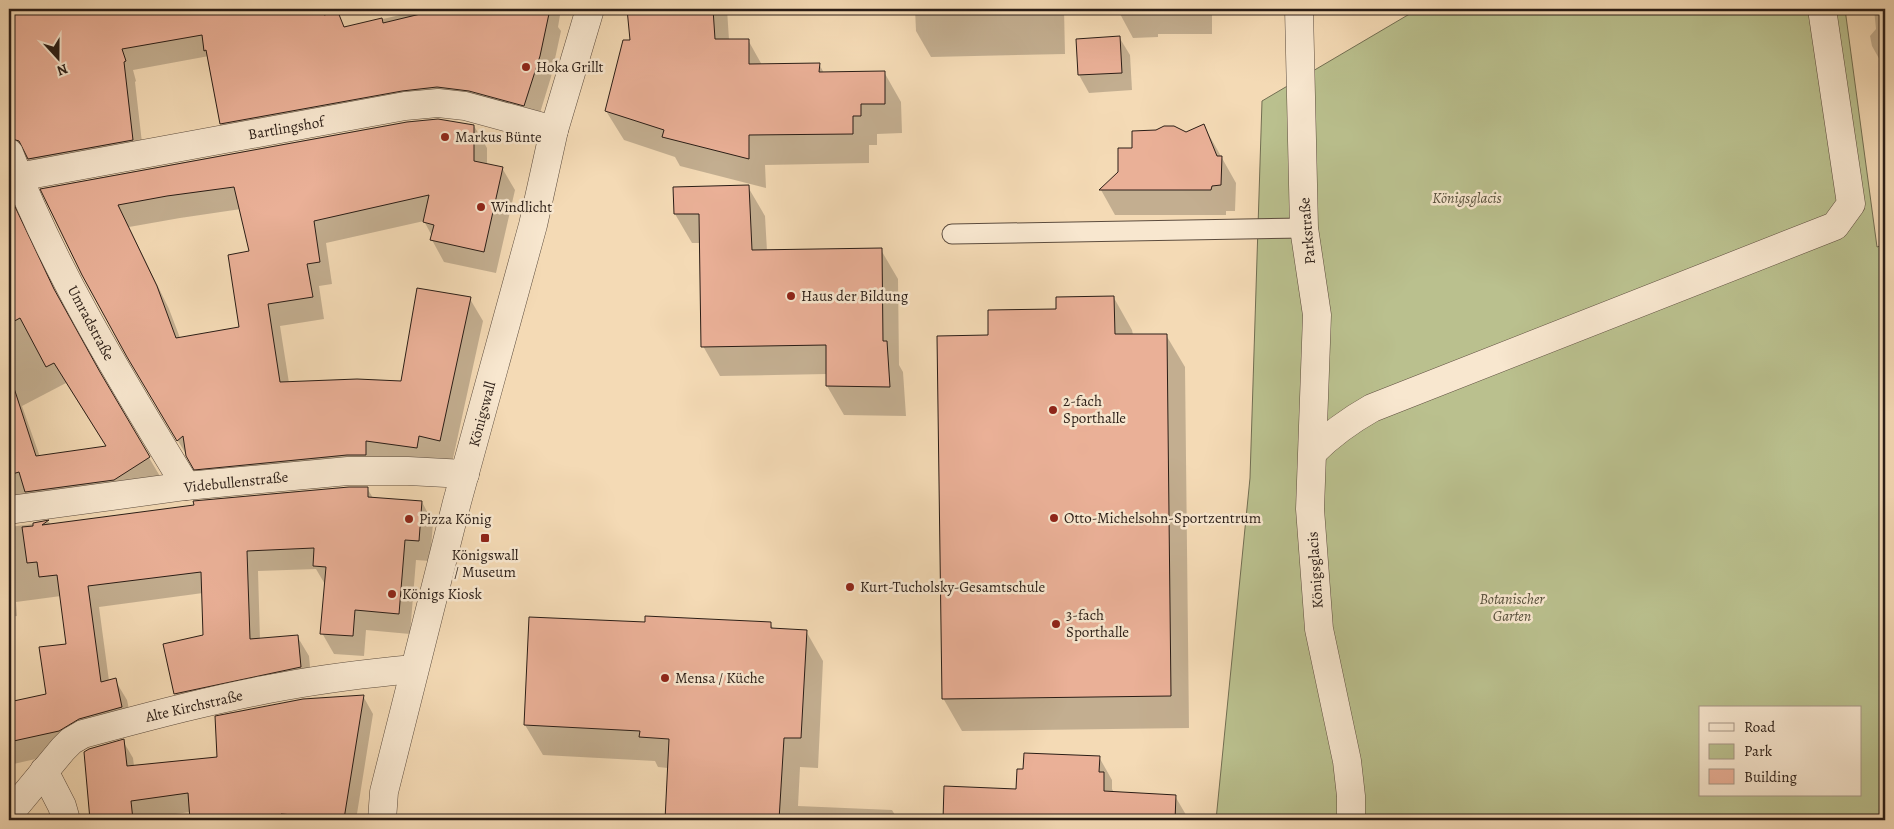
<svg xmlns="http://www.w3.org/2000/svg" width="1894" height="829" viewBox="0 0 1894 829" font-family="Alegreya,serif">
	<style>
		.green { fill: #bac08e; stroke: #726e52; fill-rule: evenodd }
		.shadow { fill: #0003; fill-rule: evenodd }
		.building { fill: #eab097; stroke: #2a1d16; fill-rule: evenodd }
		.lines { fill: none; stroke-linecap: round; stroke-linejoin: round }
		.lane-casing { stroke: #5c4c3e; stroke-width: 21 }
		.street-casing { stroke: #5c4c3e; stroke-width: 29 }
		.lane { stroke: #f8e7cf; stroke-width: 19 }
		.street { stroke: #f8e7cf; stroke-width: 28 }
		.poi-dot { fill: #8f2418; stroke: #f8e7cf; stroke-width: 2 }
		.labels { text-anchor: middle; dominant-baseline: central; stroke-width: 5; stroke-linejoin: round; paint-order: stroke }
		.poi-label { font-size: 15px; fill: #2a1d16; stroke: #f8e7cf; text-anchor: start }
		.street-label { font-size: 15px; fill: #2a1d16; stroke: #f8e7cf }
		.park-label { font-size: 15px; font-style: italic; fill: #554e3a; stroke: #f8e7cf }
	</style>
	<rect width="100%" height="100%" fill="#f4dab5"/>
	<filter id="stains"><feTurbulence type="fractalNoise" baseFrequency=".004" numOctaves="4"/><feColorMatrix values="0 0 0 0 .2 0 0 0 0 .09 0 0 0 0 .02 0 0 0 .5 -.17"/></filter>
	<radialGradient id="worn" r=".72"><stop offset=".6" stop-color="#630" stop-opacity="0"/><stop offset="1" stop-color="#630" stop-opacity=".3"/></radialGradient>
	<!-- green -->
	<path class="green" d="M1418 9H1845L1877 247 1885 244V820H1216L1250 478 1262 101ZM1700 708H1860V795H1700Z"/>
	<!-- shadow -->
	<g class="shadow">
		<polygon points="9,9 331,9 332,14 337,13 345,28 417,11 417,9 561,9 558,27 561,31 551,77 536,126 449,108 233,144 221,124 209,56 133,70 136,81 135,82 144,160 31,161 23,158 9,163"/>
		<polygon points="628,9 727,9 729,40 748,40 762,65 819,64 824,73 884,72 901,102 902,133 877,134 877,145 869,145 869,163 765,165 766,188 680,166 675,157 624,140 606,111 631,41"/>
		<polygon points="915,9 1064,9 1065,54 931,57 916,31"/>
		<polygon points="1119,9 1218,9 1218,14 1212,15 1212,34 1158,34 1158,37 1133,38 1119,12"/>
		<polygon points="1874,9 1885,9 1885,82 1881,62 1872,46 1870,36 1876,29"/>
		<polygon points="1119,37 1130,55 1132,90 1089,93 1079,75"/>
		<path d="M474 126 487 148V165L502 168 515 190 496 273 444 262 432 240V236L424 221 326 243 332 284 319 286 324 319 280 326 289 383H402L470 299 483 321 452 463 431 458 429 470 208 491 141 379 42 190ZM241 209 250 252 240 328 180 338 169 309 129 227 180 218Z"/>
		<polygon points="1204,126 1236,183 1235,211 1226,211 1226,215 1115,215 1101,190 1120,172 1133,150 1186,134"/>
		<polygon points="748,187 765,216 767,251 881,250 898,279 899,365 903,372 906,416 844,415 827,386 827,374 720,376 703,346 701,243 692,243 675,214"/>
		<path d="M9 188 24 225 65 311 106 385 161 478 9 521ZM66 383 107 448 40 457 22 406Z"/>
		<polygon points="1114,298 1132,330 1133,335 1166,335 1185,367 1189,728 962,731 943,698 990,337"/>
		<polygon points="367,488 373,498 422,502 433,523 430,561 416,560 410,634 366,630 364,656 334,654 322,633 326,586 316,569 258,571 260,640 297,636 309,656 312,688 187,714 175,694 204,636 203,593 99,607 109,681 115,680 127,700 133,728 71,751 9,765 9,704 47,695 68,645 61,596 16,602 17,616 9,617 9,527 49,522 51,525"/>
		<polygon points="770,623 774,630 806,631 823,661 818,768 800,767 798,806 892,810 898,820 666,820 668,768 658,767 655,761 543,755 525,725 646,624"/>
		<polygon points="363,696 373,714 356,820 191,820 190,812 140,819 140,820 91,820 85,752 123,741 133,758 134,766 218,758"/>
		<polygon points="1099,757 1112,780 1112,789 1114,793 1175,796 1189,820 944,820 945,787 1018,790 1024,771"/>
	</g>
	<!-- building -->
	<g class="building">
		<polygon points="9,9 323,9 324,15 338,12 344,27 382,18 383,23 441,9 550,9 540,56 524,106 469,91 437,87 402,91 220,124 206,50 204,51 202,35 122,49 126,61 124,62 133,140 28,159 19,141 9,138"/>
		<polygon points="627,9 713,9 715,39 749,39 749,64 820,63 819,72 885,71 885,104 861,104 861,116 853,116 853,134 749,135 749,159 662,137 664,130 605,111 623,40 630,40"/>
		<polygon points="1120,36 1122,73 1078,75 1076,39"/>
		<path d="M438 119 474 125V161L503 167 484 252 430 240 434 225 423 222 429 195 314 221 320 262 307 264 313 297 268 304 280 382 357 379 401 381 417 288 471 297 440 441 419 436 417 448 366 441V455H347L194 470 186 456 183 436 177 441 127 357 82 275 40 189 407 122ZM234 187 249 251 228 255 239 327 176 338 157 286 118 205 167 196Z"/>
		<polygon points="1204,124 1217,156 1222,156 1221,185 1212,186 1211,190 1099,190 1118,172 1118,148 1132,148 1132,131 1156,130 1164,126 1174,126 1186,132"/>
		<polygon points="749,185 752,250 882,248 883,341 887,341 890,387 826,386 826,345 701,347 699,214 674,214 673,187"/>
		<polygon points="9,194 54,289 100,372 150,457 114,480 25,492 19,472 9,475 9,389 14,388 36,456 106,446 54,363 46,367 20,318 9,324"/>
		<polygon points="1114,296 1115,334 1167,334 1171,696 942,699 937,336 988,335 988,310 1056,309 1056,297"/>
		<polygon points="349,487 368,487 368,497 422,501 419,541 405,540 399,614 355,610 353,636 320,634 326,567 313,566 314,548 247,551 250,639 298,635 301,667 174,694 163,644 203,635 201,572 88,586 101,682 116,678 122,707 79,719 59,731 9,742 9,702 46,694 39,647 66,644 57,575 39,577 37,562 27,563 22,527 33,526 33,523 49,520 42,525 194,505 193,501"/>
		<polygon points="645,616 771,622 771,628 807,630 801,738 784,738 779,820 665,820 669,739 639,737 640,731 524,725 529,617 645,622"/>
		<polygon points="364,695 344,819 281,814 281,820 190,820 188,793 131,801 133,820 90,820 84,752 89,749 124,739 127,766 217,757 215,716 303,699"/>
		<polygon points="1024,753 1100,756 1099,772 1104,772 1104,791 1176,795 1175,820 943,820 944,786 1016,789 1017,769 1023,769"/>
	</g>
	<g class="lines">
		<defs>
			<polyline id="lane" points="952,234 1304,228"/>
			<g id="street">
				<polyline points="1299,9 1304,228 1317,315 1310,509 1319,629 1347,761 1351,796 1351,820"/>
				<path d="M9 153C54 271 121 379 186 486"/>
				<polyline points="18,177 405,106 438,103 465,106 554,130"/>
				<path d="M1313 452C1331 434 1349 421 1372 408L1835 226 1851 204 1822 9"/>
				<polyline points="9,510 186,486 348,471 408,471 465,474"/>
				<polyline points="44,771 62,806 66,820"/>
				<path d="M9 814 63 749 71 741 83 734C150 716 217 698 285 686 328 678 371 673 414 669"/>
				<polyline points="382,820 384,792 457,502 533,225 554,130 590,9"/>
			</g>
		</defs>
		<!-- lane casing -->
		<use href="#lane" class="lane-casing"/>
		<!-- street casing -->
		<use href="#street" class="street-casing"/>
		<!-- lane -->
		<use href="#lane" class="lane"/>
		<!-- street -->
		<use href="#street" class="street"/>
	</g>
	<!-- markers -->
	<g class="poi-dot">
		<circle cx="526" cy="67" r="5"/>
		<circle cx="445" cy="137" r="5"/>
		<circle cx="481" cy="207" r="5"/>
		<circle cx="791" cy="296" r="5"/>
		<circle cx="1053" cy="410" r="5"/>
		<circle cx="1054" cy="518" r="5"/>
		<circle cx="409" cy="519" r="5"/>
		<rect x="480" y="533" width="10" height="10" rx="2.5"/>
		<circle cx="850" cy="587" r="5"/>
		<circle cx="392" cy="594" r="5"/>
		<circle cx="1056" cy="624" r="5"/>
		<circle cx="665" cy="678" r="5"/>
	</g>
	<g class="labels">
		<!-- poi labels -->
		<g class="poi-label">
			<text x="536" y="67">Hoka Grillt</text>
			<text x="455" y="137">Markus Bünte</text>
			<text x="491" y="207">Windlicht</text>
			<text x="801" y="296">Haus der Bildung</text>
			<text x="1063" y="401">2-fach<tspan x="1063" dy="17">Sporthalle</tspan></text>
			<text x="1064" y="518">Otto-Michelsohn-Sportzentrum</text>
			<text x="419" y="519">Pizza König</text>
			<text x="485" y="555" text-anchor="middle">Königswall<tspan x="485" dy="17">/ Museum</tspan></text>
			<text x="860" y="587">Kurt-Tucholsky-Gesamtschule</text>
			<text x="402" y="594">Königs Kiosk</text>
			<text x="1066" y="615">3-fach<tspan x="1066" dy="17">Sporthalle</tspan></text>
			<text x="675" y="678">Mensa / Küche</text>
		</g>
		<!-- street labels -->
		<g class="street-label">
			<text transform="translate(286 128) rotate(-10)">Bartlingshof</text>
			<text transform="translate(1307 231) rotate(-95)">Parkstraße</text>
			<text transform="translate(91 323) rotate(62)">Umradstraße</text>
			<text transform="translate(482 414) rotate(-75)">Königswall</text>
			<text transform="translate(236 482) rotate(-6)">Videbullenstraße</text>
			<text transform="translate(1315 570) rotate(-94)">Königsglacis</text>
			<text transform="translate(194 706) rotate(-13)">Alte Kirchstraße</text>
		</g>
		<!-- park labels -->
		<g class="park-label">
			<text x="1467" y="198">Königsglacis</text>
			<text x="1512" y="599">Botanischer<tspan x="1512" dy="17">Garten</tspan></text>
		</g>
	</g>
	<!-- margin -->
	<rect width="1894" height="829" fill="none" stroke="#f4dab5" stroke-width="30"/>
	<rect x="10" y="10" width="1874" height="809" fill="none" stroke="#2a1d16" stroke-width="2.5"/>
	<rect x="15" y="15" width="1864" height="799" fill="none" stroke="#2a1d16"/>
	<!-- legend -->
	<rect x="1699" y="706" width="162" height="90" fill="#f8e7cf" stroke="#a69685"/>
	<rect x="1709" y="723" width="25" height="8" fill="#f8e7cf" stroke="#a69685"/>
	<text x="1744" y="732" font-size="15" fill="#2a1d16">Road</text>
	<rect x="1709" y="744" width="25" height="15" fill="#bac08e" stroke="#a69685"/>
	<text x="1744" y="756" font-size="15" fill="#2a1d16">Park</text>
	<rect x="1709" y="769" width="25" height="15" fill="#eab097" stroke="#a69685"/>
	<text x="1744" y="782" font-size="15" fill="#2a1d16">Building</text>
	<!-- north arrow -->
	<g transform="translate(58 58) rotate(159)" stroke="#f8e7cf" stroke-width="4" paint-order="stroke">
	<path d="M0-4L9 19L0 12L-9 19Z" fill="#2a1d16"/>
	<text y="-8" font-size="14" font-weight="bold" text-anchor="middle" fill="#2a1d16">N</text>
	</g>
	<rect width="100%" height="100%" filter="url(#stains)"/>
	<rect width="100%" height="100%" fill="url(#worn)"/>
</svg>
